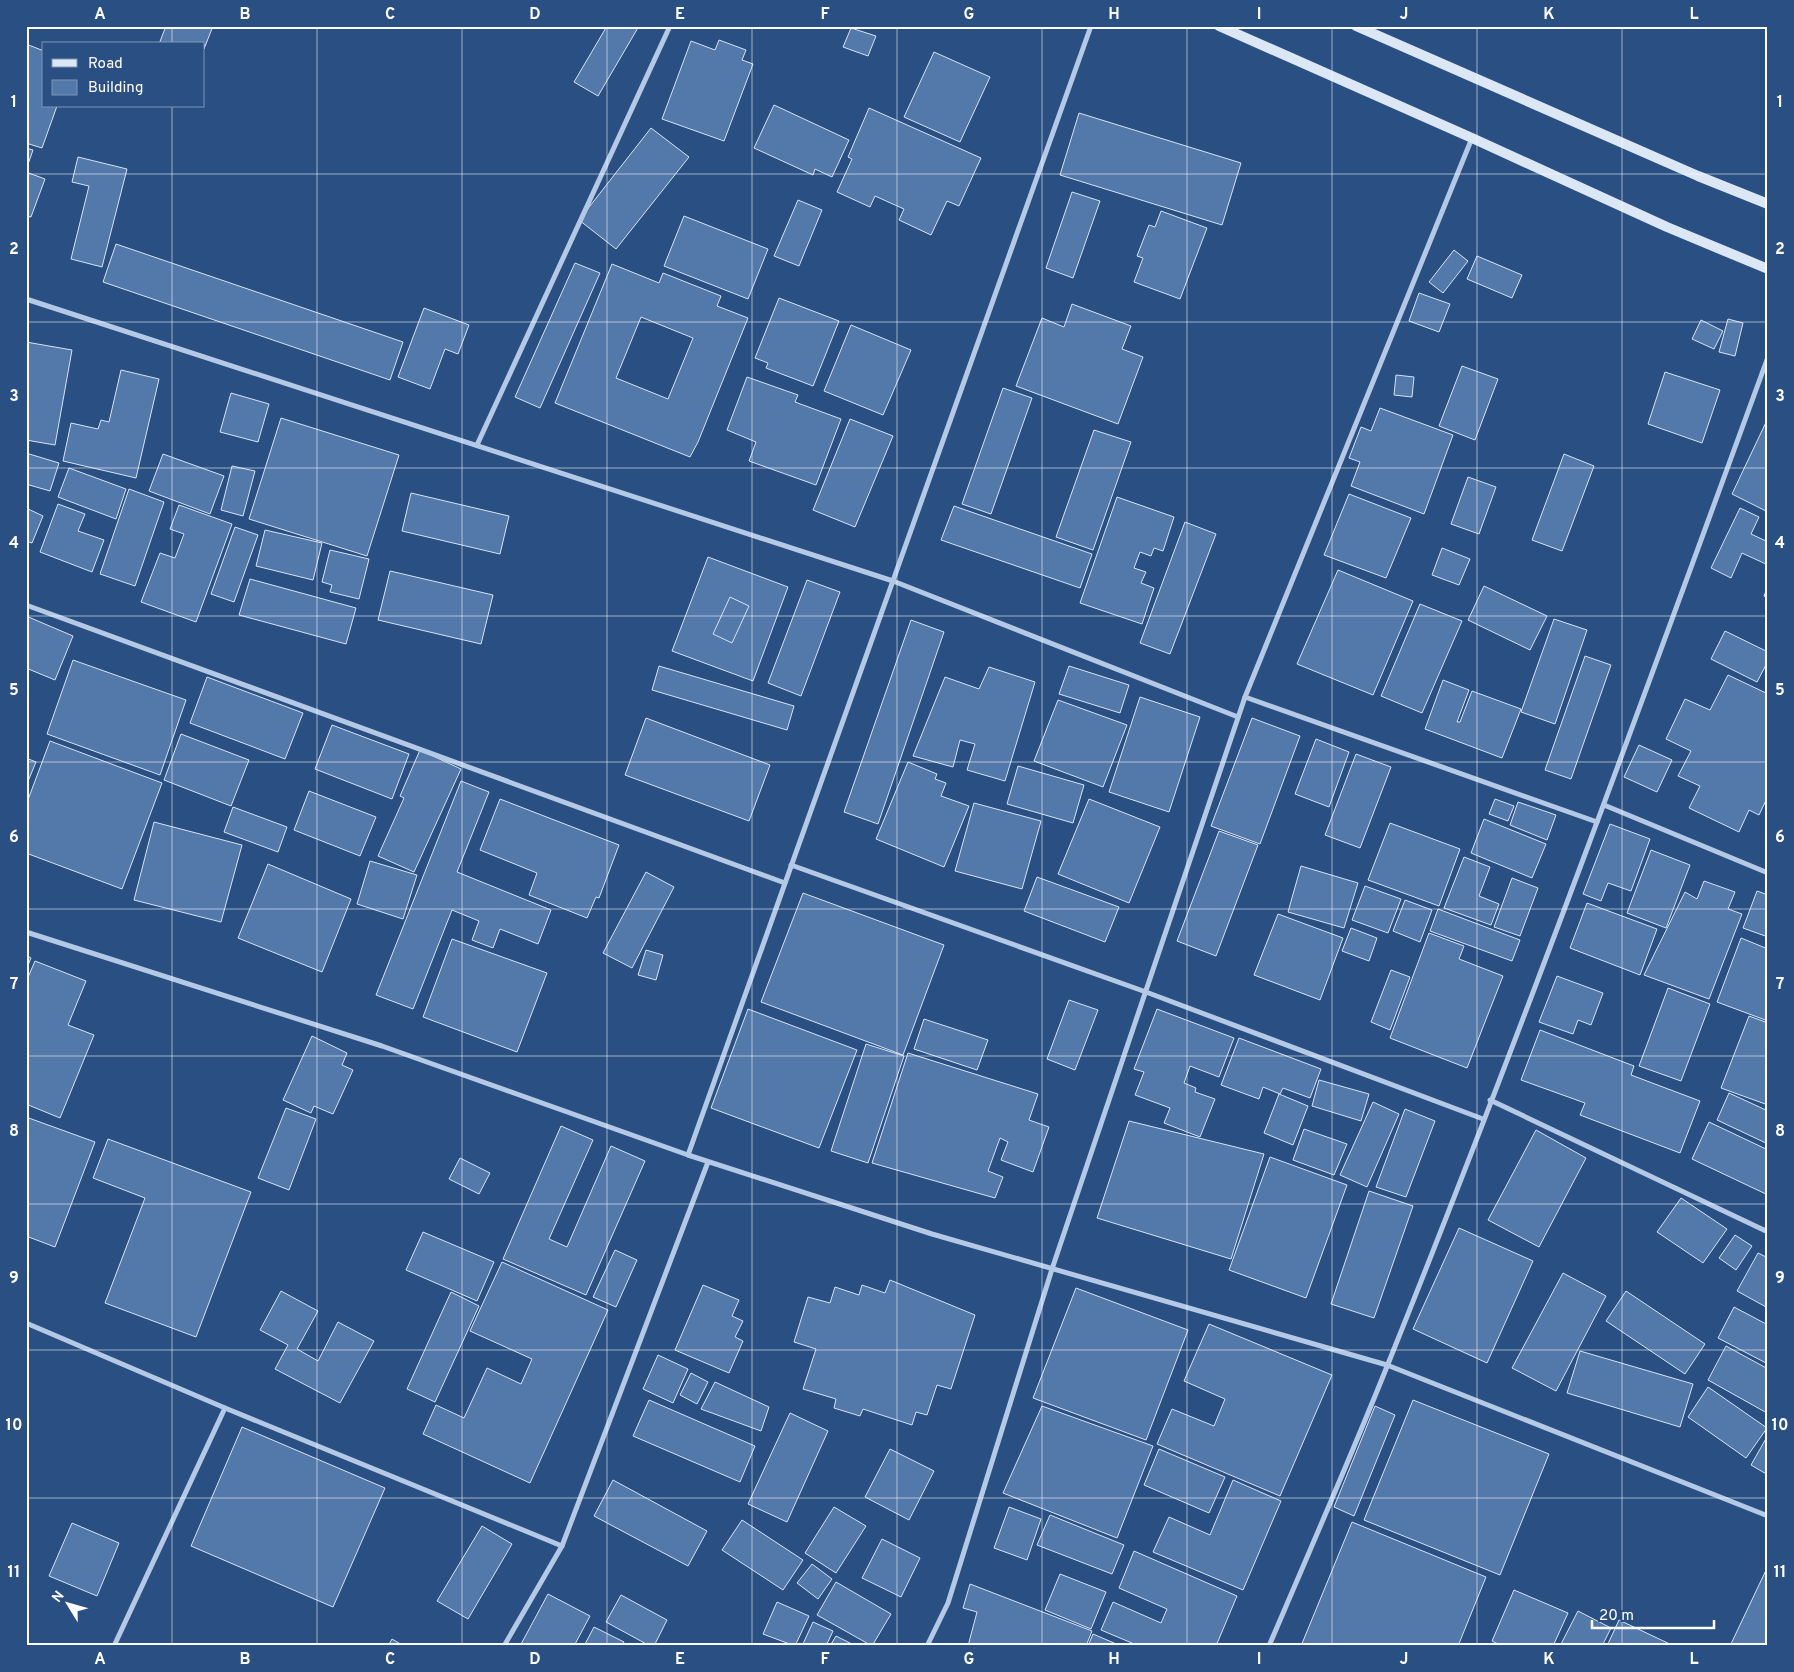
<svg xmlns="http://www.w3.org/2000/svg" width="1794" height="1672" viewBox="0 0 1794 1672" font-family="Overpass,sans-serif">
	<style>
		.building { fill: #5378aa; stroke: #d6e3f5; fill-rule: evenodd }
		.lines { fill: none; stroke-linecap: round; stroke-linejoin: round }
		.minor { stroke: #b3c9e6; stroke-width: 5 }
		.secondary { stroke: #dce7f6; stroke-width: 10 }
		.grid { fill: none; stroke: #fff; stroke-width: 1; stroke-opacity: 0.55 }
		.neatline { fill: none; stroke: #fff; stroke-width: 2 }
		.grid-label { font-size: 16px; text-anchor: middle; font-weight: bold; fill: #fff }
	</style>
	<rect width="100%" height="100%" fill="#2a4f82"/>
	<!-- building -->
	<g class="building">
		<polygon points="166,26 213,26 204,49 204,44 159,44"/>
		<polygon points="607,26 639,26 598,96 574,82"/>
		<polygon points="851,28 876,36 868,56 843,47"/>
		<polygon points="719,40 746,50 742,60 753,64 724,141 662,119 691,41 715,50"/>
		<polygon points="26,44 44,51 44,106 57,106 42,148 26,143"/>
		<polygon points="934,52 990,77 960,142 904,117"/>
		<polygon points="774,105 849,140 832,177 815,169 813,175 754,148"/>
		<polygon points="869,108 981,158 959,206 947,201 931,235 899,220 904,209 875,196 870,207 837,192 852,159 848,157"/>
		<polygon points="1079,113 1241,163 1222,225 1060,175"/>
		<polygon points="651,128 689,157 616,249 579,220"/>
		<polygon points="26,148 33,150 26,170"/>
		<polygon points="78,157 127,169 102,267 71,259 89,186 72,182"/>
		<polygon points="26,172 45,179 31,217 26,216"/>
		<polygon points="1072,192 1100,201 1073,278 1046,268"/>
		<polygon points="798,200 822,210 799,266 774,256"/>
		<polygon points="1161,211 1207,228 1180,299 1134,282 1143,258 1137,256 1149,225 1155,227"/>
		<polygon points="684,216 768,249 748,299 664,266"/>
		<polygon points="116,244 403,342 390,380 103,282"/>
		<polygon points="1454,250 1468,261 1443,293 1429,282"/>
		<polygon points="1477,256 1522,275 1512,298 1467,279"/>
		<polygon points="575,263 600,273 540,408 515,397"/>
		<path d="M612 264 659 283 663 273 721 296 717 306 748 318 698 442 690 457 555 403ZM641 317 693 338 668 399 616 378Z"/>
		<polygon points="1419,293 1450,304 1439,332 1409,321"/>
		<polygon points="779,298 839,321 813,386 766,368 768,363 755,358"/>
		<polygon points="1072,304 1131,326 1122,349 1143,357 1118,424 1016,386 1042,318 1064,327"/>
		<polygon points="424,308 469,325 458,354 445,349 430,389 398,377"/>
		<polygon points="1728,319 1743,323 1735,356 1719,352"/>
		<polygon points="1701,320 1723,331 1714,349 1692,339"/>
		<polygon points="851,325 911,350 883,415 824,391"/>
		<polygon points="26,342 72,350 55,445 26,440"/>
		<polygon points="1462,366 1498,379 1475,440 1439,426"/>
		<polygon points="121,370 159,379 136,478 63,461 71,423 98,429 101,420 109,422"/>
		<polygon points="1665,372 1720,390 1702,443 1648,424"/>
		<polygon points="1396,375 1414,377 1412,397 1394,395"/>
		<polygon points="747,377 798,395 795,402 841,419 816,485 749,461 756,442 727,430"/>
		<polygon points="1003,388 1032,398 991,514 962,504"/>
		<polygon points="231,393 269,404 258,442 220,432"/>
		<polygon points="1380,408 1453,435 1424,514 1351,486 1360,462 1349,458 1361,427 1371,431"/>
		<polygon points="281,418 399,455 367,556 249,519"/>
		<polygon points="1768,418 1768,512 1732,494"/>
		<polygon points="850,419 893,436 855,527 813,510"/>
		<polygon points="1094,430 1131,442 1093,550 1056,537"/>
		<polygon points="26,453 59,463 50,491 26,484"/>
		<polygon points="163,454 224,476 210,514 149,491"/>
		<polygon points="1564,454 1594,466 1562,551 1532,540"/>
		<polygon points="232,466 255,471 243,516 221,510"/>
		<polygon points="69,468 126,489 116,519 58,497"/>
		<polygon points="1468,477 1496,487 1479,534 1451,524"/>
		<polygon points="129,489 164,502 135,586 100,574"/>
		<polygon points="411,493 509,516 500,554 402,531"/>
		<polygon points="1349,494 1411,518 1386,578 1324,555"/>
		<polygon points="1117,497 1174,517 1163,551 1154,548 1151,556 1140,552 1134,568 1146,572 1141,583 1154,588 1142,624 1080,603"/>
		<polygon points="58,504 85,514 78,531 104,540 92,572 40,552"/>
		<polygon points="179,505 232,524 196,622 141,602 160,553 175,558 184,534 170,529"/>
		<polygon points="954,506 1092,554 1080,588 941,540"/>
		<polygon points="26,508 43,516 32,543 26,541"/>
		<polygon points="1740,508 1759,517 1751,534 1768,542 1768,565 1742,553 1731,578 1711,568"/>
		<polygon points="1185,522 1216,534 1170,654 1140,643"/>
		<polygon points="235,527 258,535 234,602 211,594"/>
		<polygon points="265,530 322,543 313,580 256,566"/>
		<polygon points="1442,548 1470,559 1459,585 1432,575"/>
		<polygon points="330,550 369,559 359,599 330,592 332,585 322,582"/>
		<polygon points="708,557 788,587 753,681 672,651"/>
		<polygon points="1338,570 1413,601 1373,695 1297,664"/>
		<polygon points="390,571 493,595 481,644 378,620"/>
		<polygon points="250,579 356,608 346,644 239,615"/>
		<polygon points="807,580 840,592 801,696 768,683"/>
		<polygon points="1484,586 1547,616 1530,650 1468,620"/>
		<polygon points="1768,586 1768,598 1764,596"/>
		<polygon points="730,597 749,606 732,643 713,634"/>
		<polygon points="1420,604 1462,621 1422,713 1381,696"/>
		<polygon points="26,616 73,636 55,680 26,668"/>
		<polygon points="1554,619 1587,630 1555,724 1521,712"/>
		<polygon points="911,620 944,632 878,824 844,812"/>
		<polygon points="1725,631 1768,652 1768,661 1757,682 1711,659"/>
		<polygon points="1585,656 1611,665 1571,779 1545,770"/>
		<polygon points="73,660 186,700 160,775 47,734"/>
		<polygon points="659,666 794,706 787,730 652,690"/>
		<polygon points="1069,666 1129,685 1120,713 1059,694"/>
		<polygon points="989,667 1035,682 1005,781 967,770 975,744 960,740 953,767 913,756 945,677 979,689"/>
		<polygon points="1728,675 1768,694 1768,796 1759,815 1749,810 1739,832 1689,808 1700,786 1678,776 1691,751 1666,739 1685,699 1710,710"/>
		<polygon points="207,677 303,713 285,759 190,723"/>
		<polygon points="1443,680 1469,690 1457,722 1460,722 1472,691 1521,709 1502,758 1425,729"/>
		<polygon points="1140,697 1200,717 1169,812 1109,792"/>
		<polygon points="1058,700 1127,725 1103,787 1034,761"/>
		<polygon points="646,718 770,765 749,821 625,775"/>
		<polygon points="1252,718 1300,736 1260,844 1211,826"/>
		<polygon points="332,725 409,754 392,799 315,769"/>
		<polygon points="181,734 249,760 231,806 164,780"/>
		<polygon points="1316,739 1349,752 1329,807 1295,794"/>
		<polygon points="50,741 162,783 122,889 26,853 26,805"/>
		<polygon points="1639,745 1672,760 1657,792 1624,777"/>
		<polygon points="420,750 461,769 414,872 378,856 404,798 400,796"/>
		<polygon points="1356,754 1391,767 1360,848 1325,835"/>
		<polygon points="26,758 36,762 26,786"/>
		<polygon points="908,762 937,774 935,779 946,783 941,796 969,806 944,867 876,839"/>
		<polygon points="1018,766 1084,785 1073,823 1007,804"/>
		<polygon points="461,781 489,792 457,872 551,910 538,944 500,929 493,948 472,940 479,921 452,910 413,1009 376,995"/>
		<polygon points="309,791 376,817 360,856 294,830"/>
		<polygon points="500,799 619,845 599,898 596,897 587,918 529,895 537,873 480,850"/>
		<polygon points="1089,799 1160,827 1129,903 1058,874"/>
		<polygon points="1495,799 1514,806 1508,821 1489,814"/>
		<polygon points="1518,802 1556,815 1547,840 1510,825"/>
		<polygon points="974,803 1041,821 1022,889 955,871"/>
		<polygon points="233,807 287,827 278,852 224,832"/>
		<polygon points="1484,819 1546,844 1532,878 1471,853"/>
		<polygon points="154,822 242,845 221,922 134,900"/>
		<polygon points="1390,823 1460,849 1439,906 1368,880"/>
		<polygon points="1610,824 1650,839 1631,891 1608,883 1601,901 1583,894"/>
		<polygon points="1219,831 1258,845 1216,956 1177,941"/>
		<polygon points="1651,850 1690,865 1666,928 1627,913"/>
		<polygon points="1464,857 1490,867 1479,896 1499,904 1491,925 1444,908"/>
		<polygon points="370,861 417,875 403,919 357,904"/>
		<polygon points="268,864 351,899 322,972 238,938"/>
		<polygon points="1301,866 1358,883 1344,928 1288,912"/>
		<polygon points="646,872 674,887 632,968 603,953"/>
		<polygon points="1037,877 1119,907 1105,942 1024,911"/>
		<polygon points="1512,878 1538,888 1520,936 1494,927"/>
		<polygon points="1704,881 1735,892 1728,909 1742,914 1709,999 1644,975 1685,892 1697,899"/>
		<polygon points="1365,886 1401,899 1388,933 1352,920"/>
		<polygon points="1757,891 1768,895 1768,937 1743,928"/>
		<polygon points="803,893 944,945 903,1055 761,1002"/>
		<polygon points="1405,900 1432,910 1420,942 1393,931"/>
		<polygon points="1587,903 1657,929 1640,975 1570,948"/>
		<polygon points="1438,909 1520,940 1512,961 1430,931"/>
		<polygon points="1278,914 1343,938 1320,1000 1254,975"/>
		<polygon points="1351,928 1377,938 1369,961 1342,951"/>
		<polygon points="1429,933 1464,946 1459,959 1503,976 1467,1068 1390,1038"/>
		<polygon points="1741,938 1768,949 1768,1021 1717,1002"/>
		<polygon points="452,939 547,973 517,1052 423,1017"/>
		<polygon points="646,950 663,955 656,980 638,975"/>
		<polygon points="26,955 31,958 26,970"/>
		<polygon points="35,961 86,981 68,1025 94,1035 60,1118 26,1104 26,982"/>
		<polygon points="1391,970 1410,977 1390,1030 1371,1022"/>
		<polygon points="1557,976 1603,993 1591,1025 1578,1020 1573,1034 1539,1022"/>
		<polygon points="1668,988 1710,1004 1681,1081 1639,1066"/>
		<polygon points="1069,1000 1098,1010 1075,1070 1047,1059"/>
		<polygon points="748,1009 857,1050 819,1148 711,1108"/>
		<polygon points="1157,1009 1234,1038 1219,1077 1190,1066 1184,1083 1196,1088 1195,1092 1215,1099 1200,1137 1164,1123 1170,1108 1135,1095 1144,1072 1134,1069"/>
		<polygon points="1749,1016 1768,1023 1768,1105 1721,1088"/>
		<polygon points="924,1019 988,1040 977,1070 914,1049"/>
		<polygon points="1540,1030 1634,1066 1631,1075 1700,1101 1680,1153 1580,1115 1585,1103 1521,1080"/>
		<polygon points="312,1036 347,1053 342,1065 353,1070 333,1114 314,1106 311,1113 283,1100"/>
		<polygon points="1239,1038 1321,1069 1310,1098 1283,1088 1280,1094 1263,1087 1259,1099 1221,1085"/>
		<polygon points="866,1044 904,1056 868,1163 831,1151"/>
		<polygon points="908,1053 1038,1094 1029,1120 1049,1127 1033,1172 1001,1160 1008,1142 1000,1138 988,1171 1003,1177 995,1198 872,1163"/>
		<polygon points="1319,1080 1369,1094 1361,1121 1312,1106"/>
		<polygon points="1729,1093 1768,1111 1768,1144 1717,1120"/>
		<polygon points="1279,1094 1308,1106 1293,1145 1264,1133"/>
		<polygon points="1373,1102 1399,1114 1367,1187 1340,1175"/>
		<polygon points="286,1108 316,1119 289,1190 258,1178"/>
		<polygon points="1405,1109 1435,1121 1406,1197 1376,1187"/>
		<polygon points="26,1117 95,1142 55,1247 26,1236"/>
		<polygon points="1129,1121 1264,1154 1231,1259 1097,1218"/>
		<polygon points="1709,1122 1768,1150 1768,1195 1692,1159"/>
		<polygon points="561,1126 593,1140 549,1239 567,1247 611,1146 645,1161 586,1295 503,1259"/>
		<polygon points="1304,1129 1347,1144 1334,1175 1293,1160"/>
		<polygon points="1536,1130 1586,1158 1539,1247 1488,1220"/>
		<polygon points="108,1139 251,1192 196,1337 105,1303 145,1198 93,1178"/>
		<polygon points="1270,1157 1347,1185 1306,1298 1229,1270"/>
		<polygon points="460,1158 490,1173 479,1194 449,1179"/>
		<polygon points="1369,1191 1413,1206 1374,1318 1331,1304"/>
		<polygon points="1681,1198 1727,1229 1703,1263 1657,1232"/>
		<polygon points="1459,1228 1533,1261 1487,1363 1413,1329"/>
		<polygon points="423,1232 494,1262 477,1301 406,1270"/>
		<polygon points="1735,1235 1752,1246 1736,1270 1719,1258"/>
		<polygon points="615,1250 637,1260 616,1307 593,1297"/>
		<polygon points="1758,1253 1768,1258 1768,1308 1737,1291"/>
		<polygon points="502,1262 608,1310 530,1483 423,1434 436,1405 464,1418 487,1368 521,1384 532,1359 470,1331"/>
		<polygon points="1563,1273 1606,1296 1556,1391 1512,1368"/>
		<polygon points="890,1280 975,1315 951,1389 937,1385 927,1415 916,1412 912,1425 863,1409 860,1416 834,1408 836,1399 803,1389 816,1349 794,1342 808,1297 830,1303 835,1287 859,1295 862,1285 885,1293"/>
		<polygon points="703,1285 739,1300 732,1316 743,1321 735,1337 743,1341 729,1373 675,1350"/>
		<polygon points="1076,1288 1188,1330 1146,1440 1033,1398"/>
		<polygon points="281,1291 318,1311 297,1349 318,1361 338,1322 374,1341 340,1403 275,1369 288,1345 260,1330"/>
		<polygon points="1626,1291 1705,1344 1685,1374 1606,1321"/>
		<polygon points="451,1292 479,1306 435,1402 407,1389"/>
		<polygon points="1734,1307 1768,1325 1768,1364 1718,1338"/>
		<polygon points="1209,1324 1332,1375 1280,1496 1157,1444 1172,1409 1214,1426 1225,1399 1184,1381"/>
		<polygon points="1726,1346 1768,1369 1767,1413 1708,1380"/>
		<polygon points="1580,1351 1693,1384 1680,1427 1567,1393"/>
		<polygon points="658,1355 688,1369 673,1403 643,1389"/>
		<polygon points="691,1373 708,1382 697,1404 680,1395"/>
		<polygon points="715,1382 769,1407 761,1431 701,1409"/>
		<polygon points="1708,1387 1767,1428 1746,1458 1688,1417"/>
		<polygon points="649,1400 755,1446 740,1482 633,1436"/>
		<polygon points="1413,1400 1549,1454 1500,1575 1364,1520"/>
		<polygon points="1042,1406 1153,1446 1117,1538 1003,1493"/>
		<polygon points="1375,1406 1395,1415 1354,1516 1334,1507"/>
		<polygon points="790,1413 828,1431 787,1522 748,1504"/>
		<polygon points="242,1427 385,1488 333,1607 191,1546"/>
		<polygon points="1768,1435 1768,1475 1751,1465"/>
		<polygon points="890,1449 934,1471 909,1520 865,1497"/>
		<polygon points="1159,1449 1225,1477 1209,1513 1144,1485"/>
		<polygon points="613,1480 707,1531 688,1566 594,1516"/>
		<polygon points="1233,1480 1281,1501 1243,1590 1153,1552 1169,1517 1210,1535"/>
		<polygon points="834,1507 866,1526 836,1573 805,1553"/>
		<polygon points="1009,1507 1041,1519 1027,1560 994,1548"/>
		<polygon points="1050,1515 1124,1545 1112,1574 1037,1545"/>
		<polygon points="742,1520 803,1560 783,1590 722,1550"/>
		<polygon points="1352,1522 1486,1577 1458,1646 1301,1646"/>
		<polygon points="72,1523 119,1543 97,1596 49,1576"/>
		<polygon points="482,1526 512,1544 468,1619 437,1601"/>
		<polygon points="882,1539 920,1558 901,1597 862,1578"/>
		<polygon points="1134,1551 1237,1596 1216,1646 1139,1646 1101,1630 1113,1602 1161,1623 1167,1609 1119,1588"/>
		<polygon points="812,1564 832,1579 818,1599 797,1583"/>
		<polygon points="1768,1566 1768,1646 1730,1646"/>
		<polygon points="1060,1574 1106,1592 1091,1629 1045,1610"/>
		<polygon points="836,1582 891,1614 872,1646 817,1615"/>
		<polygon points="970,1584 1092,1631 1086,1646 968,1646 977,1612 963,1608"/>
		<polygon points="1514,1590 1568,1613 1553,1646 1502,1646 1492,1641"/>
		<polygon points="548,1594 590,1616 574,1646 520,1646"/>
		<polygon points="621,1595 667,1620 654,1646 650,1646 606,1622"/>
		<polygon points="777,1602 809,1616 795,1646 763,1634"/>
		<polygon points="1578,1611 1611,1628 1602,1646 1560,1646"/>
		<polygon points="1619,1620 1674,1646 1607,1646"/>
		<polygon points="813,1622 833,1631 826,1646 802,1646"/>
		<polygon points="594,1627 624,1642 622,1646 584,1646"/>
		<polygon points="1093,1634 1121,1646 1088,1646"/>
		<polygon points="836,1636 856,1646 830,1646"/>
		<polygon points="392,1639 404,1646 388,1646"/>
	</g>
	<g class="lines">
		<!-- minor -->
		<g class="minor">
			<polyline points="26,299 893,581 1238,717"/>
			<polyline points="477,445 670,26"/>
			<polyline points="26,605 785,883"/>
			<polyline points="1245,697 1597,822"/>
			<polyline points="1604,805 1768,873"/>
			<polyline points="791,865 1146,992 1483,1119"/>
			<polyline points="26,932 382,1046 688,1155 932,1234 1387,1365 1768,1516"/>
			<polyline points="1490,1100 1768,1232"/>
			<polyline points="688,1155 1091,26"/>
			<polyline points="26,1323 225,1408 562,1546"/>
			<polyline points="114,1646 225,1408"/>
			<polyline points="504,1646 562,1546 708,1162"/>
			<polyline points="927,1646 948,1603 1052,1269 1245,697 1472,138"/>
			<path d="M1269 1646C1309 1552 1350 1459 1388 1364 1522 1031 1645 694 1768 357"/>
		</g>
		<!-- secondary -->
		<g class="secondary">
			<polyline points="1219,26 1472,138 1667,227 1768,269"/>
			<polyline points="1356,26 1698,176 1768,204"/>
		</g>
	</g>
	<!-- grid -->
	<path class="grid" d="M172 26V44M317 26V1646M462 26V1646M607 26V1646M752 26V1646M897 26V1646M1042 26V1646M1187 26V1646M1332 26V1646M1477 26V1646M1622 26V1646M172 106V1646M26 174H1768M26 322H1768M26 468H1768M26 616H1768M26 762H1768M26 909H1768M26 1056H1768M26 1204H1768M26 1350H1768M26 1498H1768"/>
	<!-- border -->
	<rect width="1794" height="1672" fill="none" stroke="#2a4f82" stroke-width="55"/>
	<!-- legend -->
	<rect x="42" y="42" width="162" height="65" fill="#2a4f82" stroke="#7f95b4"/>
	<rect x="52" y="59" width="25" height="8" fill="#dce7f6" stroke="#7f95b4"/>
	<text x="88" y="68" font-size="15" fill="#ffffff">Road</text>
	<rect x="52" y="80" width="25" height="15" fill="#5378aa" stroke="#7f95b4"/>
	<text x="88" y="92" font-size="15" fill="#ffffff">Building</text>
	<!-- north arrow -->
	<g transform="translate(68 1604) rotate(307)" stroke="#2a4f82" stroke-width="4" paint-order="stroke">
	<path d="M0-4L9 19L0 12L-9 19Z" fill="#ffffff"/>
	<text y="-8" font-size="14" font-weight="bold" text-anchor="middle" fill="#ffffff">N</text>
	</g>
	<!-- scale -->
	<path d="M1592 1620v8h122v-8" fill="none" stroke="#ffffff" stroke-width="2.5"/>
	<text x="1599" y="1620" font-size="15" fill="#ffffff" stroke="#2a4f82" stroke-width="4" paint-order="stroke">20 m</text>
	<rect x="28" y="28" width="1738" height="1616" class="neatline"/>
	<g class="grid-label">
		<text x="100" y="19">A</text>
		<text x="245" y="19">B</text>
		<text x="390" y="19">C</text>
		<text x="535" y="19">D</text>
		<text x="680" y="19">E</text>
		<text x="825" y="19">F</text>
		<text x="969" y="19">G</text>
		<text x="1114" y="19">H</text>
		<text x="1259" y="19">I</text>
		<text x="1404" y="19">J</text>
		<text x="1549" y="19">K</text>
		<text x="1694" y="19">L</text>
		<text x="14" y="107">1</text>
		<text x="1780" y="107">1</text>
		<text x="14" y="254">2</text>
		<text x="1780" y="254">2</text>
		<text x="14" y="401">3</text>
		<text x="1780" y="401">3</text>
		<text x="14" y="548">4</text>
		<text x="1780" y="548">4</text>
		<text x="14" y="695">5</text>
		<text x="1780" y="695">5</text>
		<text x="14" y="842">6</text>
		<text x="1780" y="842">6</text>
		<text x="14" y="989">7</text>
		<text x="1780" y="989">7</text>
		<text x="14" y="1136">8</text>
		<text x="1780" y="1136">8</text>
		<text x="14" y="1283">9</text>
		<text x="1780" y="1283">9</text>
		<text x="14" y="1430">10</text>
		<text x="1780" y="1430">10</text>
		<text x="14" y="1577">11</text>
		<text x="1780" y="1577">11</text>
		<text x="100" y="1664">A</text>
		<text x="245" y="1664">B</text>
		<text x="390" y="1664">C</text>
		<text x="535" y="1664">D</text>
		<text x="680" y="1664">E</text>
		<text x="825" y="1664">F</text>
		<text x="969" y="1664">G</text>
		<text x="1114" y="1664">H</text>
		<text x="1259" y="1664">I</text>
		<text x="1404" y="1664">J</text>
		<text x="1549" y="1664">K</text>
		<text x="1694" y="1664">L</text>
	</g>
</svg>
